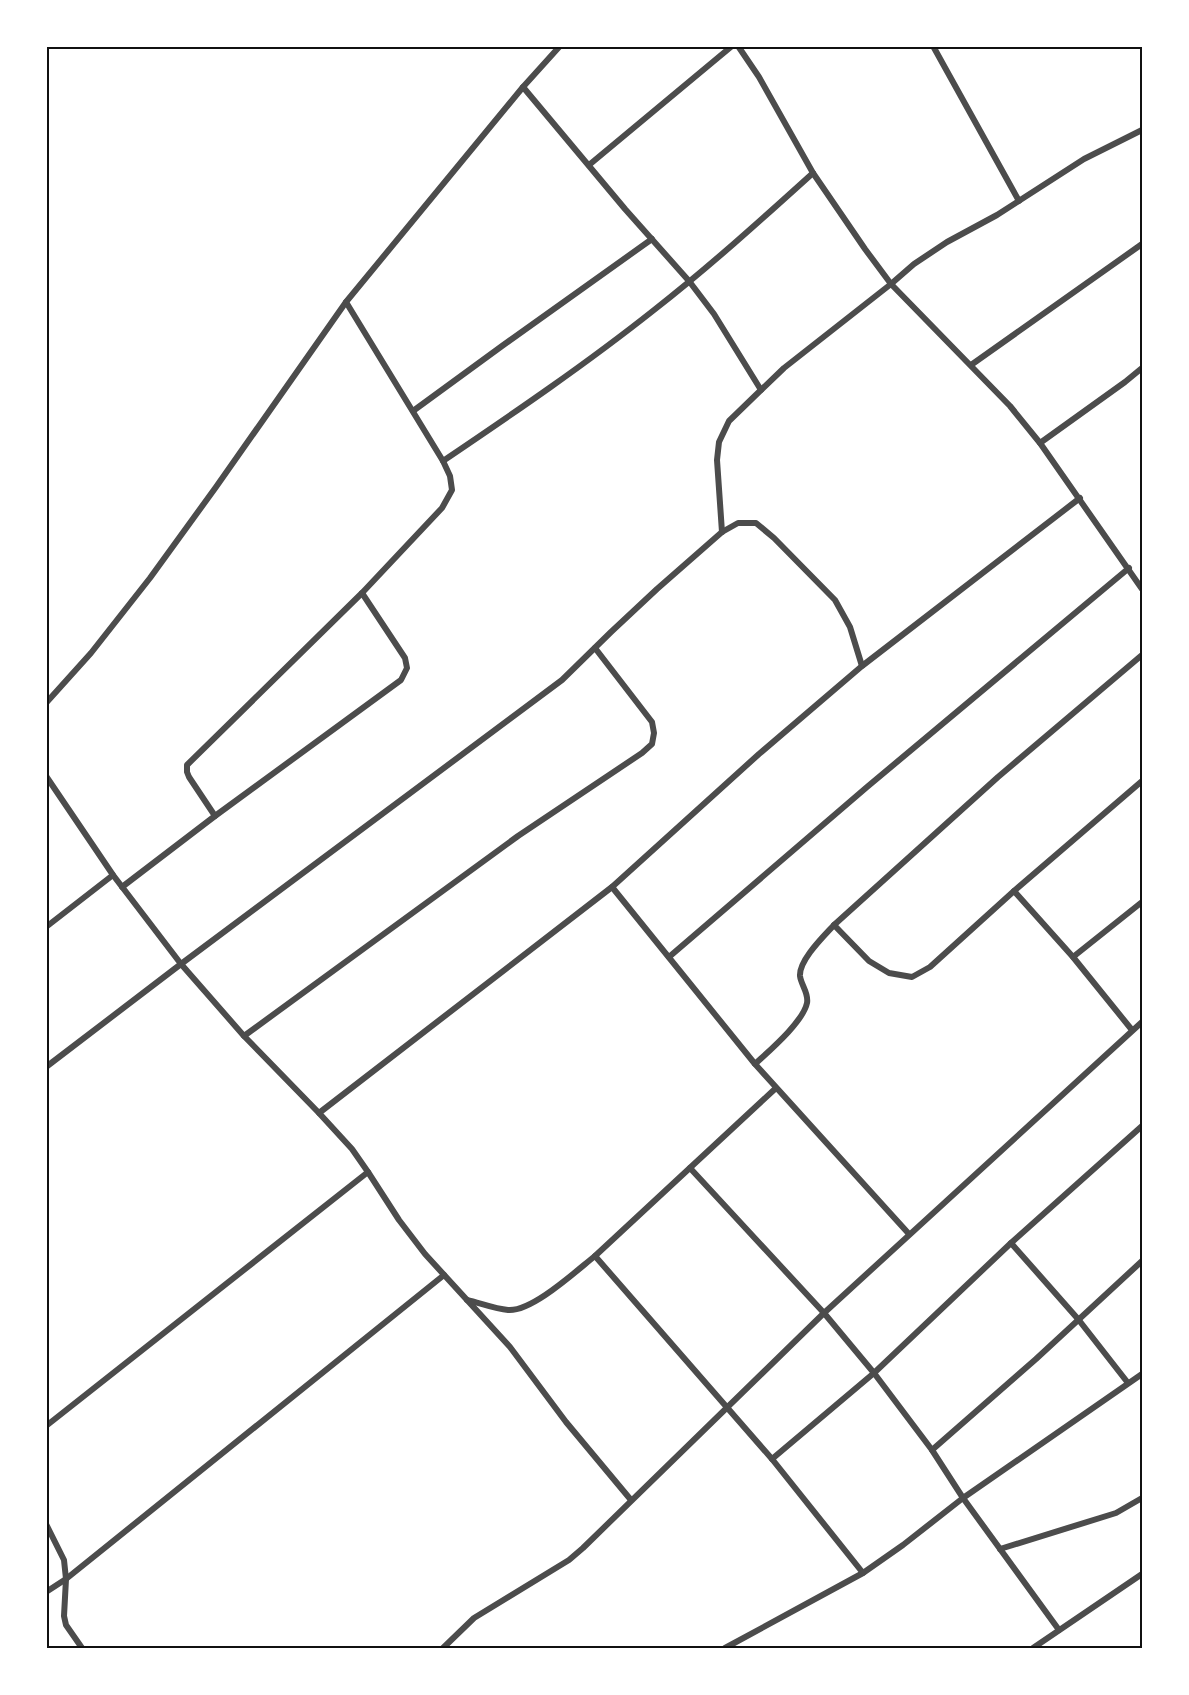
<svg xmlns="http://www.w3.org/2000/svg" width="1189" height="1695" viewBox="0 0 1189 1695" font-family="'PT Sans',sans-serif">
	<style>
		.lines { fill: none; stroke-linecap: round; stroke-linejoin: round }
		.minor { stroke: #4c4c4c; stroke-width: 6 }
		.neatline { fill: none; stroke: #111; stroke-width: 2 }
	</style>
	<rect width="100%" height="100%" fill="#fff"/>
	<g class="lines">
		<!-- minor -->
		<g class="minor">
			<polyline points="738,46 759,77 813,173 865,249 891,284 1010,406 1040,443 1142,589"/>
			<polyline points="933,46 1019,201"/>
			<polyline points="523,87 625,209 689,281 714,314 761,390"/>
			<polyline points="589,165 732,46"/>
			<polyline points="971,365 1142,244"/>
			<polyline points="413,411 502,346 652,239"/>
			<polyline points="1040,443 1125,382 1142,368"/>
			<path d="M443 461C514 413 586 364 654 310 709 267 761 220 813 173"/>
			<polyline points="722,532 717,460 719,442 729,421 761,390 784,368 891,284 914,264 947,242 997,215 1084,159 1142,130"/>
			<polyline points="46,703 91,653 150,578 216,487 346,302 523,87 560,46"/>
			<polyline points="46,776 113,875 181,964 244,1036 319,1113 352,1149 368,1172 399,1220 425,1254 510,1347 566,1422 631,1500"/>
			<polyline points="215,816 189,777 187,772 187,765 362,593 442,508 452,490 450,476 443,461 346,302"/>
			<polyline points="122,887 215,816 401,680 407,668 405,658 362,593"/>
			<polyline points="612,887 755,1064 909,1234"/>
			<polyline points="1014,891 1073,957 1132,1030"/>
			<polyline points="834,925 869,961 889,973 912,977 930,967 1014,891 1142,781"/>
			<polyline points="46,927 113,875"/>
			<polyline points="669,957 867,787 1129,568"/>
			<polyline points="1073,957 1142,902"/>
			<polyline points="244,1036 518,836 642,753 652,744 654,733 652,722 595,648"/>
			<path d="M755 1064C769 1051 803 1022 807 1003 809 993 801 985 800 976 799 960 824 936 834 925L998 777 1142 655"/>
			<polyline points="46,1067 181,964 562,680 611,632 657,589 722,532 738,523 756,523 774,538 835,600 850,627 862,666"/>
			<polyline points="776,1088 595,1256 772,1459 863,1573"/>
			<polyline points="319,1113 612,887 759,754 862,666 1080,498"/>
			<polyline points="690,1168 824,1313 874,1373 932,1450 963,1498 1059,1630"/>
			<polyline points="1011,1243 1078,1319 1128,1383"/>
			<path d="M467 1300C480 1303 495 1309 508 1310 532 1312 576 1271 595 1256"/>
			<polyline points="46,1426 368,1172"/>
			<polyline points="932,1450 1036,1359 1142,1261"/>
			<polyline points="772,1459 874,1373 1011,1243 1142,1126"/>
			<polyline points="46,1524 64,1560 66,1579 64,1616 66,1625 82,1648"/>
			<polyline points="1000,1549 1116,1513 1142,1498"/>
			<polyline points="46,1592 66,1579 444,1275"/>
			<polyline points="443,1648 474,1618 569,1560 583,1548 824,1313 1142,1022"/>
			<polyline points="725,1648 863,1573 903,1545 963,1498 1142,1374"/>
			<polyline points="1033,1648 1142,1574"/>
		</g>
	</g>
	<!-- border -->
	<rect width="1189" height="1695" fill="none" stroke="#ffffff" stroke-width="96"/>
	<rect x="48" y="48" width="1093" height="1599" class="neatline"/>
</svg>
